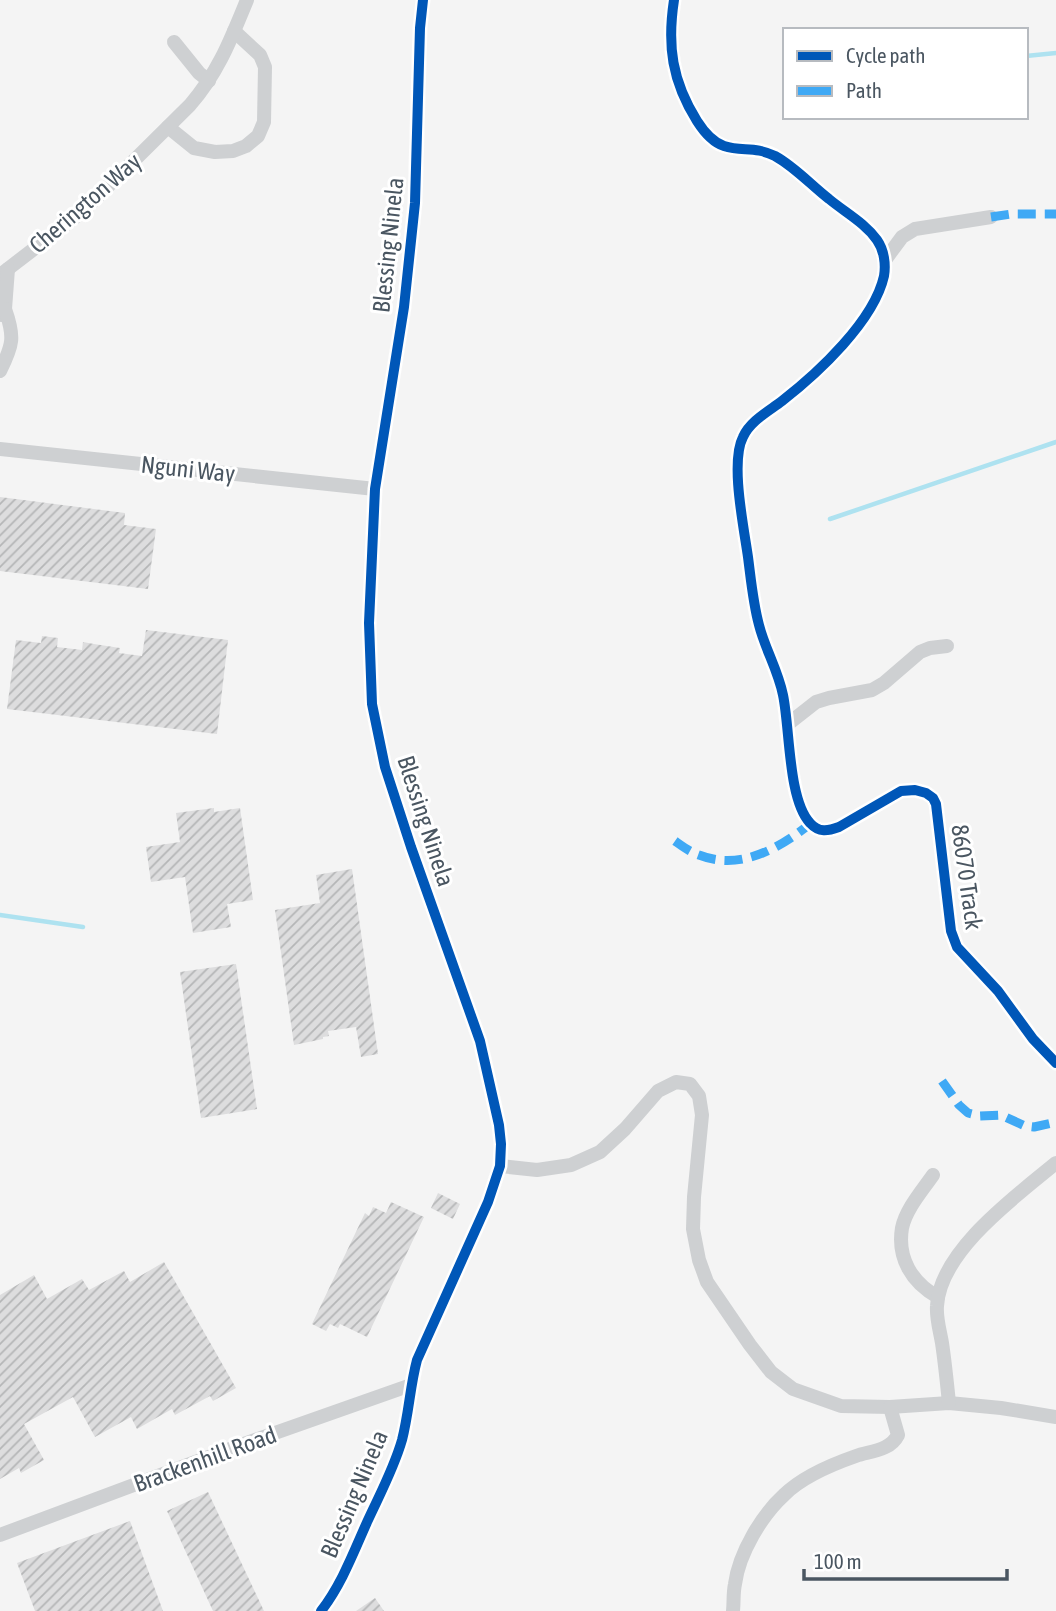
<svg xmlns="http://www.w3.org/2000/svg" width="1056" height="1611" viewBox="0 0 1056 1611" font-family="'Asap Condensed',sans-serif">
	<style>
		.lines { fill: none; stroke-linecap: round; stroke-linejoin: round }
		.stream { stroke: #aee2f0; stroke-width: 4.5 }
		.building { fill: url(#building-hatch) }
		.minor { stroke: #ced0d2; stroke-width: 14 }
		.quiet { stroke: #3fa9f5; stroke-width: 9; stroke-dasharray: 18 9; stroke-linecap: butt }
		.cycleway-casing { stroke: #fff; stroke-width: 15 }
		.cycleway { stroke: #0057b8; stroke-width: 10 }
		.labels { text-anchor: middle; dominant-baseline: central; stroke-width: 6; stroke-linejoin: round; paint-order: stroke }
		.street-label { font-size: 24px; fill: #4a5661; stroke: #fff }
	</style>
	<defs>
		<pattern id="building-hatch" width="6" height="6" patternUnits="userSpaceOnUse" patternTransform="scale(1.75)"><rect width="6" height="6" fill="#ddddde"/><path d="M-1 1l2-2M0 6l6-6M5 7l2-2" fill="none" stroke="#b5b6b7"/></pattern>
	</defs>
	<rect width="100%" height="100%" fill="#f4f4f4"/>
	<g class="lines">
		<!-- stream -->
		<g class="stream">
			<polyline points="1026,56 1056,53"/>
			<polyline points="830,519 1056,442"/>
			<polyline points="0,915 83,927"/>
		</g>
	</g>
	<!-- building -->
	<g class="building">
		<polygon points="0,497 125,513 124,525 156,529 148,589 0,571"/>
		<polygon points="146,630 228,640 217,734 7,709 16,640 41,643 42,636 58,638 57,647 82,650 83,642 94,644 120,648 119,653 142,656"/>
		<polygon points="214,808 214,812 240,808 253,900 227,904 231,927 193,933 185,877 151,882 146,847 180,842 176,813"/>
		<polygon points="352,869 378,1054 361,1057 356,1027 328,1031 329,1036 323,1037 323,1039 294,1045 275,910 320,903 316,875"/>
		<polygon points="236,964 257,1109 201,1118 180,972"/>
		<polygon points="438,1193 460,1204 453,1219 431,1208"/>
		<polygon points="391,1202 424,1217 367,1337 340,1324 338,1328 330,1324 326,1331 312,1324 365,1213 369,1216 373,1207 386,1213"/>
		<polygon points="164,1262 236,1388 213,1401 210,1396 175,1415 172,1409 137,1429 131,1417 95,1437 73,1397 24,1424 44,1460 21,1473 19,1468 0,1479 0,1295 34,1275 47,1299 82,1279 89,1290 124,1271 130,1282"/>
		<polygon points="208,1492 264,1611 213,1611 167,1511"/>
		<polygon points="130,1521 163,1611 35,1611 17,1563"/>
		<polygon points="375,1598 384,1611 356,1611"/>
	</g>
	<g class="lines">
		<!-- minor -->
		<g class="minor">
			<path d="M674 0C667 46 672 81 697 121 704 132 712 142 724 146 742 152 755 146 775 156 795 167 812 186 829 199 846 213 865 223 877 240 884 250 886 264 884 276 874 321 818 373 782 401 769 411 750 421 743 437 730 462 744 528 748 557 751 580 753 603 759 625 765 649 778 670 783 695 790 728 788 800 810 823 819 833 828 831 839 827L901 791 915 790 926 793 933 798 936 804 951 931 957 947 998 991 1033 1039 1056 1063"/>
			<polyline points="174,42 199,73 209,81"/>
			<polyline points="168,127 194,148 215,152 233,151 246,146 258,136 264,122 265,67 260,55 234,31"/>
			<polyline points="885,260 902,237 915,229 991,217"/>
			<path d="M0 275 82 212 190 105C218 73 231 39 247 0"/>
			<polyline points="2,315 5,309 8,269"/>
			<path d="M0 371C13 345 15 337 5 309"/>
			<polyline points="0,449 375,489"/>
			<polyline points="788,724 816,702 829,698 872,690 884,683 920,652 930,648 947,646"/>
			<polyline points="500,1166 537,1170 571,1165 600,1152 625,1129 658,1091 676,1082 690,1084 699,1096 702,1115 694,1197 693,1229 699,1260 707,1282 750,1345 771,1372 793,1389 841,1406 890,1407 949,1403 1001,1408 1056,1417"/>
			<path d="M933 1175C922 1191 906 1209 902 1228 897 1258 912 1283 938 1297"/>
			<path d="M949 1403C947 1383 945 1363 942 1343 940 1331 936 1318 937 1306 940 1251 1016 1196 1056 1163"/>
			<polyline points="0,1535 238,1446 411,1385"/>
			<path d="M321 1611C342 1584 354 1551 368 1520 380 1494 394 1468 402 1440 409 1413 410 1386 417 1360L488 1202 500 1166 501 1144 499 1125 480 1041 411 847 385 767 372 704 369 623 375 489 404 307 415 203 420 28 423 0"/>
			<path d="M733 1611C734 1602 733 1593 735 1584 739 1553 762 1515 784 1495 801 1478 833 1464 856 1456 870 1451 890 1451 898 1435L890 1407"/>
		</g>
		<!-- quiet -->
		<g class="quiet">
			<polyline points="991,217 1011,214 1056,214"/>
			<path d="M675 841C682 846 690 852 699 855 740 871 778 849 810 824"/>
			<polyline points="942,1081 959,1105 968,1113 980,1116 1001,1115 1025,1126 1034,1127 1056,1122"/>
		</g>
		<defs>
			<g id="cycleway">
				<path d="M674 0C667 46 672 81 697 121 704 132 712 142 724 146 742 152 755 146 775 156 795 167 812 186 829 199 846 213 865 223 877 240 884 250 886 264 884 276 874 321 818 373 782 401 769 411 750 421 743 437 730 462 744 528 748 557 751 580 753 603 759 625 765 649 778 670 783 695 790 728 788 800 810 823 819 833 828 831 839 827L901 791 915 790 926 793 933 798 936 804 951 931 957 947 998 991 1033 1039 1056 1063"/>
				<path d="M321 1611C342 1584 354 1551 368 1520 380 1494 394 1468 402 1440 409 1413 410 1386 417 1360L488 1202 500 1166 501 1144 499 1125 480 1041 411 847 385 767 372 704 369 623 375 489 404 307 415 203 420 28 423 0"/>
			</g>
		</defs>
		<!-- cycleway casing -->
		<use href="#cycleway" class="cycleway-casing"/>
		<!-- cycleway -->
		<use href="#cycleway" class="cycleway"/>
	</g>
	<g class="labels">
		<!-- street labels -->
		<g class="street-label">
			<text transform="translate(85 203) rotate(-41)">Cherington Way</text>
			<text transform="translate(388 245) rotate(-84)">Blessing Ninela</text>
			<text transform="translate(188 469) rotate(6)">Nguni Way</text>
			<text transform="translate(426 821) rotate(72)">Blessing Ninela</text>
			<text transform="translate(967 877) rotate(82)">86070 Track</text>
			<text transform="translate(205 1459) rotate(-20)">Brackenhill Road</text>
			<text transform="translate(354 1494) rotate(-67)">Blessing Ninela</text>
		</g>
	</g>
	<!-- legend -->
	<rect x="783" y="28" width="245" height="91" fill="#ffffff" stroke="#b7bbc0" stroke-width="2"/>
	<rect x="797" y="51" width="35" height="10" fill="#0057b8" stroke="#b7bbc0" stroke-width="2"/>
	<text x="846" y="63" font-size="21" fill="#4a5661">Cycle path</text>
	<rect x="797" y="86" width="35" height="10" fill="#3fa9f5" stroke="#b7bbc0" stroke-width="2"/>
	<text x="846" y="98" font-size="21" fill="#4a5661">Path</text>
	<!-- scale -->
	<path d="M804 1569v10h203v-10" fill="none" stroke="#4a5661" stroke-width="3.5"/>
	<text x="814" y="1569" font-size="21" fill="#4a5661" stroke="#ffffff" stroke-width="5" paint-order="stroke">100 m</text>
</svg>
